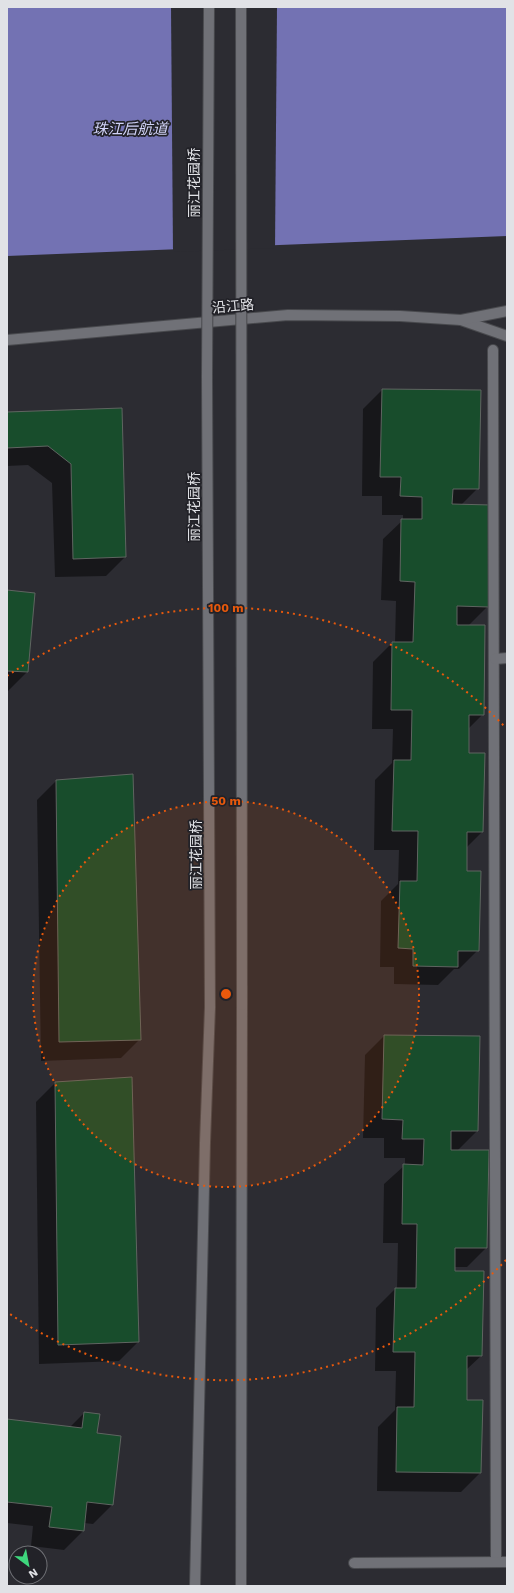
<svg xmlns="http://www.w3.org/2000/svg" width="514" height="1593" viewBox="0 0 514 1593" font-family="'Work Sans','Noto Sans SC',sans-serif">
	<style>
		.water { fill: #7372b3 }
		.pier { fill: #2c2c32 }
		.shadow { fill: #0007 }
		.building { fill: #184d2c; stroke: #5f6561 }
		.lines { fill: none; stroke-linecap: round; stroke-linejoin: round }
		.minor-casing { stroke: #494a4e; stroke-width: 12 }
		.tertiary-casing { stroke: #494a4e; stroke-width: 12 }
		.minor { stroke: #707177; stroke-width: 10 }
		.tertiary { stroke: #707177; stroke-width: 10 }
		.tertiary-bridge-casing { stroke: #494a4e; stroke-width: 12; stroke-linecap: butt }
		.tertiary-bridge { stroke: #707177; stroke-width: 10 }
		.ring { fill: none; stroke: #e8590c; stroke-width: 2; stroke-dasharray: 2 4 }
		.labels { text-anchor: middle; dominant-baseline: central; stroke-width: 3.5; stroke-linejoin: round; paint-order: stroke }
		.street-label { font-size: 14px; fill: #e1e2e6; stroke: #222228 }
		.water-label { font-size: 15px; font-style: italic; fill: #d1d3f8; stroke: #222228 }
		.centre { fill: #e8590c; stroke: #222228; stroke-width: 2 }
		.ring-label { font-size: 12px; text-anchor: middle; font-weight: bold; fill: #e8590c; stroke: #222228; stroke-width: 3.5; stroke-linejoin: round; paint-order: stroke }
	</style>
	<rect width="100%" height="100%" fill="#2c2c32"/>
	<!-- water -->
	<polygon class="water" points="7,7 507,7 507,236 7,256"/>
	<!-- pier -->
	<polygon class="pier" points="171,7 277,7 275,248 173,252"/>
	<!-- shadow -->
	<g class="shadow">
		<polygon points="382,390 478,488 461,505 488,606 468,626 483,714 468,729 468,754 484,754 482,832 466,848 466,872 478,950 459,969 454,969 438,985 394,984 394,967 380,967 381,901 398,884 399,850 374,850 375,780 392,763 393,729 372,729 373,662 392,643 395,643 396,601 381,600 383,539 403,520 403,515 382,515 382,496 362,496 363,409"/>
		<polygon points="121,409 125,557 106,576 55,577 52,483 28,465 7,466 7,413"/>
		<polygon points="7,591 27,672 8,691 7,691"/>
		<polygon points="56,781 140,1039 121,1058 41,1061 37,800"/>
		<polygon points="384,1036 477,1131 457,1151 488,1151 486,1248 467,1267 454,1267 454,1272 481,1356 466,1370 466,1400 480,1473 461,1492 377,1491 378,1427 395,1410 396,1371 375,1371 376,1308 395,1289 397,1289 398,1243 383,1243 384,1184 405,1165 405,1158 384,1158 384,1138 363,1138 365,1055"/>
		<polygon points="131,1078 138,1342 119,1361 39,1364 36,1102 55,1083"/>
		<polygon points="84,1413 96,1434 112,1505 93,1524 84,1523 83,1531 64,1550 31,1546 33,1526 7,1523 7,1420 69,1428"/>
	</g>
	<!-- building -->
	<g class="building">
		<polygon points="382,389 481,390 479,489 453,489 452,504 491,505 489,607 457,606 457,625 485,625 484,715 469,715 469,753 485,753 483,832 467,832 467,871 481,871 479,951 458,951 458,967 413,966 413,949 398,948 400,881 417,881 418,831 392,831 394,760 411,760 412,710 391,710 392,642 413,642 415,582 400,581 401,519 422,519 422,497 400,496 401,477 380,477"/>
		<polygon points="122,408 126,557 73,559 71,464 48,446 7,448 7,412"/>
		<polygon points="7,590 35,593 28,672 7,671"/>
		<polygon points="133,774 141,1040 59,1042 56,780"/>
		<polygon points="384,1035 480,1036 478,1131 451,1131 451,1150 489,1150 487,1248 455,1248 455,1271 484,1271 482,1356 467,1356 467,1400 483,1400 481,1473 396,1472 397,1407 414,1407 415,1352 393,1352 395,1288 416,1288 417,1224 402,1224 403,1164 423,1165 424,1139 402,1139 403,1120 382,1119"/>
		<polygon points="132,1077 139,1342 58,1345 55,1082"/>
		<polygon points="84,1412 100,1414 97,1433 121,1436 113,1505 87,1502 84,1531 49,1527 52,1507 7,1502 7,1419 82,1428"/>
	</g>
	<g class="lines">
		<defs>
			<g id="minor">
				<polyline points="493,350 496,1562"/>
				<polyline points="495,659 507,658"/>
				<polyline points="354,1563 507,1562"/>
			</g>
			<g id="tertiary">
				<polyline points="461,320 507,336"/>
				<polyline points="7,340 288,315 400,316 461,320 507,311"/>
				<polyline points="195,1586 205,1143 210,1007"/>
				<polyline points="241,1586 242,1005"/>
			</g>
		</defs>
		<!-- minor casing -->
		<use href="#minor" class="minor-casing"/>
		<!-- tertiary casing -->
		<use href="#tertiary" class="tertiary-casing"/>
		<!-- minor -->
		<use href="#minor" class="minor"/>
		<!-- tertiary -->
		<use href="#tertiary" class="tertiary"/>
		<defs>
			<g id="tertiary-bridge">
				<polyline points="209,7 207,377 210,1007"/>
				<polyline points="241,7 242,1005"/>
			</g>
		</defs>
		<!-- tertiary-bridge casing -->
		<use href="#tertiary-bridge" class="tertiary-bridge-casing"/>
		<!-- tertiary-bridge -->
		<use href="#tertiary-bridge" class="tertiary-bridge"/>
	</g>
	<!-- distance rings -->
	<circle cx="226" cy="994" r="193" fill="#e8590c" fill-opacity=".12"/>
	<g class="ring">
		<circle cx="226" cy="994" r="193"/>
		<path d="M506 1260A386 386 0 0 1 7 1312M7 676A386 386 0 0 1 506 728"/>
	</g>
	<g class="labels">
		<!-- street labels -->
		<g class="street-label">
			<text transform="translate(194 183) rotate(-90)">丽江花园桥</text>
			<text transform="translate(233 306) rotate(-5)">沿江路</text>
			<text transform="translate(194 507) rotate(-90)">丽江花园桥</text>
			<text transform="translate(196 855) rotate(-90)">丽江花园桥</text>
		</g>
		<!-- water labels -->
		<g class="water-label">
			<text x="130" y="129">珠江后航道</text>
		</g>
	</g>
	<circle cx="226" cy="994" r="6" class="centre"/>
	<g class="ring-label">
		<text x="226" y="612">100 m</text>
		<text x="226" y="805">50 m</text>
	</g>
	<!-- border -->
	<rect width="514" height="1593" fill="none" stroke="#e1e2e6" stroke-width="16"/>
	<!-- north arrow -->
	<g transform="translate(28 1565) rotate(148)"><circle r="19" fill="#222228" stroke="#6e6f74"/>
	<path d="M0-3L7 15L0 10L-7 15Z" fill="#3ed77d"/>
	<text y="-6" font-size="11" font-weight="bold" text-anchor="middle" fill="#e1e2e6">N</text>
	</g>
</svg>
